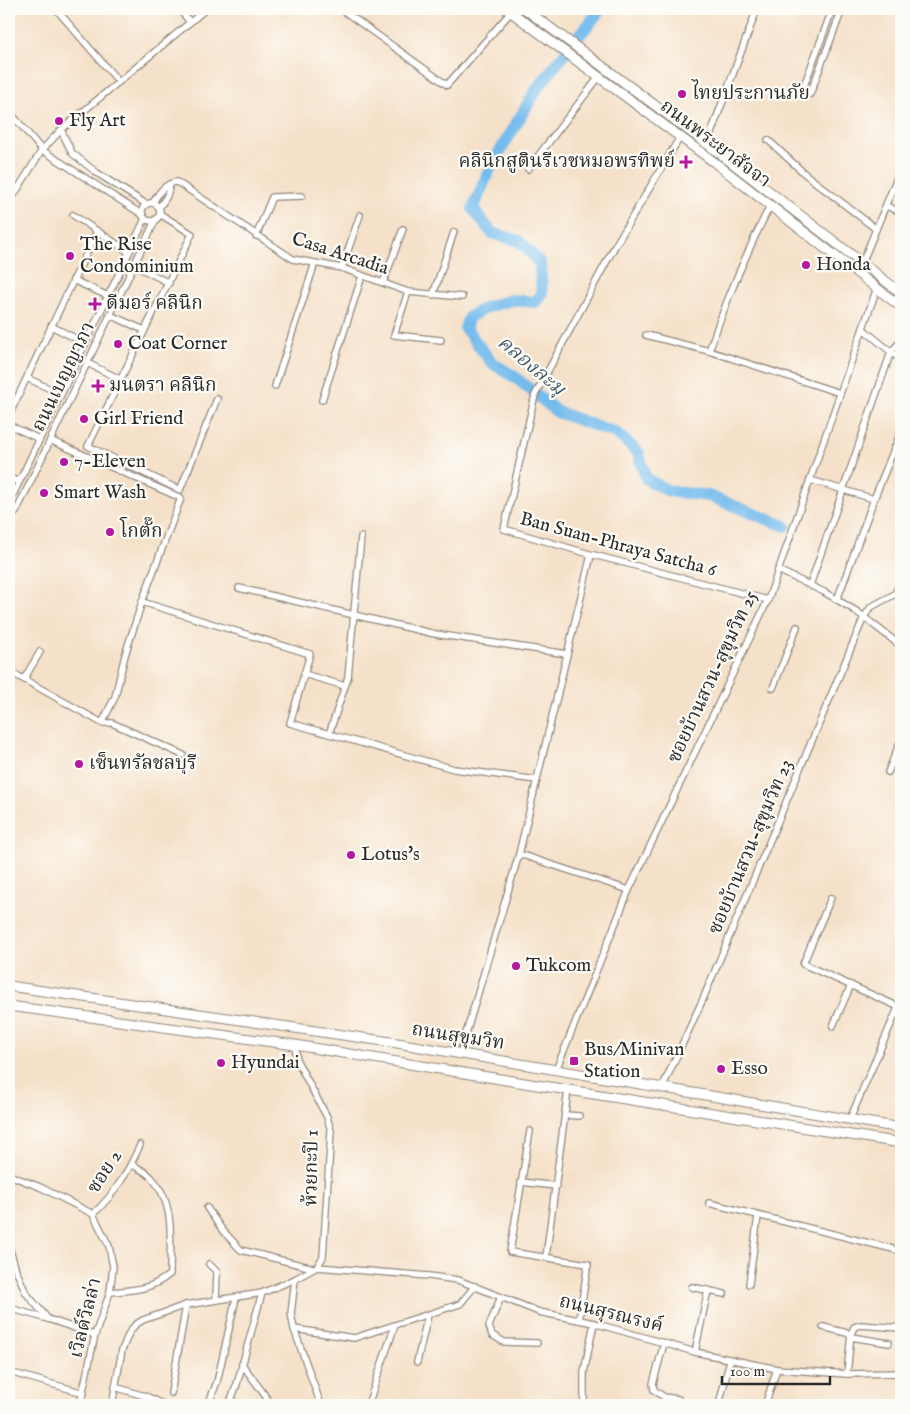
<svg xmlns="http://www.w3.org/2000/svg" width="910" height="1414" viewBox="0 0 910 1414" font-family="'IM FELL English','Noto Serif Thai',serif">
	<style>
		.lines { fill: none; stroke-linecap: round; stroke-linejoin: round }
		.river { stroke: #75bced; stroke-width: 12 }
		.minor-casing { stroke: #90867a; stroke-width: 8 }
		.secondary-casing { stroke: #90867a; stroke-width: 11 }
		.primary-casing { stroke: #90867a; stroke-width: 11 }
		.minor { stroke: #fff; stroke-width: 5.5 }
		.secondary { stroke: #fff; stroke-width: 9 }
		.primary { stroke: #fff; stroke-width: 9 }
		.poi-dot { fill: #b5179e; stroke: #fdfcf7; stroke-width: 2 }
		.labels { text-anchor: middle; dominant-baseline: central; stroke-width: 4.5; stroke-linejoin: round; paint-order: stroke }
		.poi-label { font-size: 19px; fill: #2b2b2b; stroke: #fdfcf7; text-anchor: start }
		.street-label { font-size: 19px; fill: #2b2b2b; stroke: #fdfcf7 }
		.water-label { font-size: 20px; font-style: italic; fill: #455e6f; stroke: #fdfcf7 }
	</style>
	<rect width="100%" height="100%" fill="#fdfcf7"/>
	<filter id="ink" filterUnits="userSpaceOnUse"><feTurbulence type="fractalNoise" baseFrequency=".02" numOctaves="2"/><feDisplacementMap in="SourceGraphic" scale="10" xChannelSelector="R" yChannelSelector="G"/><feConvolveMatrix kernelMatrix="1 2 1 2 8 2 1 2 1" color-interpolation-filters="sRGB"/></filter>
	<filter id="wash" filterUnits="userSpaceOnUse"><feTurbulence type="fractalNoise" baseFrequency=".0096" numOctaves="4" result="noise"/><feDisplacementMap in="SourceGraphic" scale="20" xChannelSelector="R" yChannelSelector="G"/><feGaussianBlur stdDeviation="1.12" result="paint"/><feColorMatrix in="noise" values="0 0 0 0 0 0 0 0 0 0 0 0 0 0 0 0 0 1.4 0 .05"/><feComposite in="paint" operator="in"/></filter>
	<g filter="url(#wash)">
		<rect width="100%" height="100%" fill="#f5e1c9"/>
		<g class="lines">
			<!-- river -->
			<polyline class="river" points="601,9 538,87 490,168 473,209 492,233 519,241 540,263 542,293 536,302 511,300 487,307 469,317 465,328 492,363 515,377 557,412 616,433 638,452 646,479 669,491 709,496 785,526"/>
		</g>
	</g>
	<g filter="url(#ink)">
		<g class="lines">
			<defs>
				<g id="minor">
					<polyline points="56,9 119,82"/>
					<polyline points="179,9 190,22"/>
					<polyline points="341,9 447,85 511,12"/>
					<polyline points="837,10 831,13 802,91 810,94 840,15 837,9"/>
					<polyline points="9,111 42,150 143,215"/>
					<polyline points="61,130 72,153 97,173 146,204"/>
					<polyline points="680,137 615,246 535,395 504,529 586,553 768,600"/>
					<polyline points="768,140 805,174 876,229"/>
					<polyline points="707,144 757,9"/>
					<polyline points="528,169 599,77"/>
					<polyline points="9,203 42,150 61,130 206,9"/>
					<path d="M153 203C158 193 165 183 177 182L293 259 342 268 408 292 462 297"/>
					<circle cx="151" cy="212" r="9"/>
					<polyline points="886,206 901,212"/>
					<polyline points="159,208 167,196 170,184"/>
					<polyline points="160,214 192,234 88,446 180,490 217,399"/>
					<polyline points="73,215 129,252"/>
					<polyline points="256,236 272,197 302,196"/>
					<polyline points="134,265 169,283"/>
					<polyline points="342,268 360,215"/>
					<polyline points="858,273 901,168"/>
					<polyline points="73,280 108,296"/>
					<polyline points="383,283 403,229"/>
					<polyline points="408,292 394,335 441,340"/>
					<polyline points="433,295 454,232"/>
					<polyline points="110,315 144,330"/>
					<polyline points="51,326 85,343"/>
					<polyline points="863,329 901,360"/>
					<polyline points="646,335 709,351 840,393"/>
					<path d="M709 351C726 301 746 253 770 206"/>
					<polyline points="87,363 120,379"/>
					<polyline points="27,378 61,394"/>
					<polyline points="275,386 315,263"/>
					<polyline points="322,400 362,276"/>
					<polyline points="9,415 97,231"/>
					<polyline points="9,425 39,439"/>
					<polyline points="50,440 181,498 142,602 125,655 115,697 102,723"/>
					<polyline points="9,479 19,481"/>
					<polyline points="810,480 874,499"/>
					<polyline points="9,503 145,219"/>
					<polyline points="9,517 16,512 156,219"/>
					<polyline points="778,570 824,592 856,611 901,646"/>
					<polyline points="810,585 891,352 901,341"/>
					<polyline points="239,588 435,634 567,654"/>
					<polyline points="837,600 874,499 901,432"/>
					<polyline points="142,602 310,654 290,723 454,769 537,780"/>
					<polyline points="9,671 102,723 112,723 183,755"/>
					<polyline points="304,674 345,686"/>
					<polyline points="24,679 40,652"/>
					<polyline points="773,688 797,627"/>
					<polyline points="329,734 348,677 361,537"/>
					<polyline points="888,772 901,740"/>
					<polyline points="519,854 629,890"/>
					<polyline points="831,898 803,964 899,1007"/>
					<polyline points="833,1026 851,985"/>
					<polyline points="295,1045 297,1061 327,1117 331,1131 323,1257 317,1267"/>
					<polyline points="460,1054 519,854 591,555"/>
					<polyline points="556,1070 629,890 768,600 877,288"/>
					<polyline points="662,1088 703,999 864,617 871,607 895,594 901,581"/>
					<polyline points="565,1115 579,1116"/>
					<polyline points="850,1119 901,1001"/>
					<polyline points="530,1131 510,1252 588,1264 579,1320"/>
					<polyline points="9,1175 40,1187 93,1214 109,1246 113,1267 110,1292 95,1335 80,1405"/>
					<polyline points="521,1182 556,1186"/>
					<polyline points="709,1203 901,1251"/>
					<polyline points="207,1208 223,1231 241,1250 313,1268"/>
					<path d="M93 1214C115 1194 128 1172 140 1145"/>
					<polyline points="9,1245 12,1228"/>
					<polyline points="9,1247 16,1270 26,1293 48,1319"/>
					<polyline points="546,1257 568,1090"/>
					<polyline points="209,1264 217,1272 216,1299"/>
					<polyline points="317,1267 429,1276 458,1280 539,1312 594,1323 695,1352 777,1369 847,1374 901,1373"/>
					<polyline points="295,1279 291,1314 294,1329 321,1405"/>
					<polyline points="749,1284 758,1216"/>
					<polyline points="692,1287 724,1294"/>
					<path d="M110 1292C134 1290 151 1290 170 1274 170 1241 176 1203 151 1177 146 1171 137 1168 131 1164"/>
					<polyline points="501,1297 489,1326 492,1335 504,1342 537,1343"/>
					<polyline points="9,1308 48,1319 95,1335"/>
					<polyline points="823,1327 851,1334"/>
					<polyline points="294,1329 354,1338 460,1304 475,1286"/>
					<polyline points="851,1337 889,1343"/>
					<polyline points="664,1343 653,1384 654,1390 664,1397 678,1399"/>
					<polyline points="695,1352 708,1290"/>
					<polyline points="417,1362 428,1315"/>
					<polyline points="242,1364 272,1405"/>
					<polyline points="9,1372 84,1393"/>
					<polyline points="847,1374 851,1334 854,1327 860,1325 901,1328"/>
					<polyline points="115,1387 148,1397 164,1405"/>
					<polyline points="171,1393 186,1305"/>
					<polyline points="686,1403 695,1405"/>
					<polyline points="112,1405 122,1350 129,1333 135,1325 143,1320 186,1305 262,1293 295,1279 317,1267"/>
					<polyline points="208,1405 217,1382 236,1298"/>
					<polyline points="229,1405 237,1384 262,1293"/>
					<polyline points="368,1405 395,1325"/>
					<polyline points="584,1405 584,1372 594,1323"/>
					<polyline points="719,1405 730,1360"/>
					<polyline points="765,1405 777,1369"/>
				</g>
				<g id="secondary">
					<polyline points="507,9 714,162 901,307"/>
					<polyline points="525,9 718,152 901,293"/>
				</g>
				<g id="primary">
					<polyline points="9,986 397,1043 901,1128"/>
					<polyline points="9,1006 295,1045 512,1081 901,1143"/>
				</g>
			</defs>
			<!-- minor casing -->
			<use href="#minor" class="minor-casing"/>
			<!-- secondary casing -->
			<use href="#secondary" class="secondary-casing"/>
			<!-- primary casing -->
			<use href="#primary" class="primary-casing"/>
			<!-- minor -->
			<use href="#minor" class="minor"/>
			<!-- secondary -->
			<use href="#secondary" class="secondary"/>
			<!-- primary -->
			<use href="#primary" class="primary"/>
		</g>
	</g>
	<!-- markers -->
	<g class="poi-dot">
		<circle cx="682" cy="94" r="5"/>
		<circle cx="59" cy="121" r="5"/>
		<path d="M683.5 154.5h5v5h5v5h-5v5h-5v-5h-5v-5h5z"/>
		<circle cx="70" cy="256" r="5"/>
		<circle cx="806" cy="265" r="5"/>
		<path d="M92.5 296.5h5v5h5v5h-5v5h-5v-5h-5v-5h5z"/>
		<circle cx="118" cy="344" r="5"/>
		<path d="M95.5 378.5h5v5h5v5h-5v5h-5v-5h-5v-5h5z"/>
		<circle cx="84" cy="419" r="5"/>
		<circle cx="64" cy="462" r="5"/>
		<circle cx="44" cy="493" r="5"/>
		<circle cx="110" cy="532" r="5"/>
		<circle cx="79" cy="764" r="5"/>
		<circle cx="351" cy="855" r="5"/>
		<circle cx="516" cy="966" r="5"/>
		<rect x="569" y="1056" width="10" height="10" rx="2.5"/>
		<circle cx="221" cy="1063" r="5"/>
		<circle cx="721" cy="1069" r="5"/>
	</g>
	<g class="labels">
		<!-- poi labels -->
		<g class="poi-label">
			<text x="692" y="94">ไทยประกานภัย</text>
			<text x="69" y="121">Fly Art</text>
			<text x="675" y="162" text-anchor="end">คลินิกสูตินรีเวชหมอพรทิพย์</text>
			<text x="80" y="245">The Rise<tspan x="80" dy="22">Condominium</tspan></text>
			<text x="816" y="265">Honda</text>
			<text x="106" y="304">ดีมอร์ คลินิก</text>
			<text x="128" y="344">Coat Corner</text>
			<text x="109" y="386">มนตรา คลินิก</text>
			<text x="94" y="419">Girl Friend</text>
			<text x="74" y="462">7-Eleven</text>
			<text x="54" y="493">Smart Wash</text>
			<text x="120" y="532">โกตั๊ก</text>
			<text x="89" y="764">เซ็นทรัลชลบุรี</text>
			<text x="361" y="855">Lotus's</text>
			<text x="526" y="966">Tukcom</text>
			<text x="584" y="1050">Bus/Minivan<tspan x="584" dy="22">Station</tspan></text>
			<text x="231" y="1063">Hyundai</text>
			<text x="731" y="1069">Esso</text>
		</g>
		<!-- street labels -->
		<g class="street-label">
			<text transform="translate(715 144) rotate(37)">ถนนพระยาสัจจา</text>
			<text transform="translate(340 254) rotate(18)">Casa Arcadia</text>
			<text transform="translate(64 377) rotate(-64)">ถนนเบญญาภา</text>
			<text transform="translate(618 545) rotate(15)">Ban Suan-Phraya Satcha 6</text>
			<text transform="translate(713 677) rotate(-65)">ซอยบ้านสวน-สุขุมวิท 25</text>
			<text transform="translate(751 847) rotate(-67)">ซอยบ้านสวน-สุขุมวิท 23</text>
			<text transform="translate(458 1037) rotate(9)">ถนนสุขุมวิท</text>
			<text transform="translate(312 1168) rotate(-89)">ห้วยกะปิ 1</text>
			<text transform="translate(105 1172) rotate(-57)">ซอย 2</text>
			<text transform="translate(611 1314) rotate(14)">ถนนสุรณรงค์</text>
			<text transform="translate(86 1318) rotate(-76)">เวิลด์วิลล่า</text>
		</g>
		<!-- water labels -->
		<g class="water-label">
			<text transform="translate(531 366) rotate(40)">คลองละมุ</text>
		</g>
	</g>
	<!-- margin -->
	<rect width="910" height="1414" fill="none" stroke="#fdfcf7" stroke-width="30"/>
	<!-- scale -->
	<path d="M722 1376v8h108v-8" fill="none" stroke="#2b2b2b" stroke-width="2.5"/>
	<text x="730" y="1376" font-size="15" fill="#2b2b2b" stroke="#fdfcf7" stroke-width="4" paint-order="stroke">100 m</text>
</svg>
